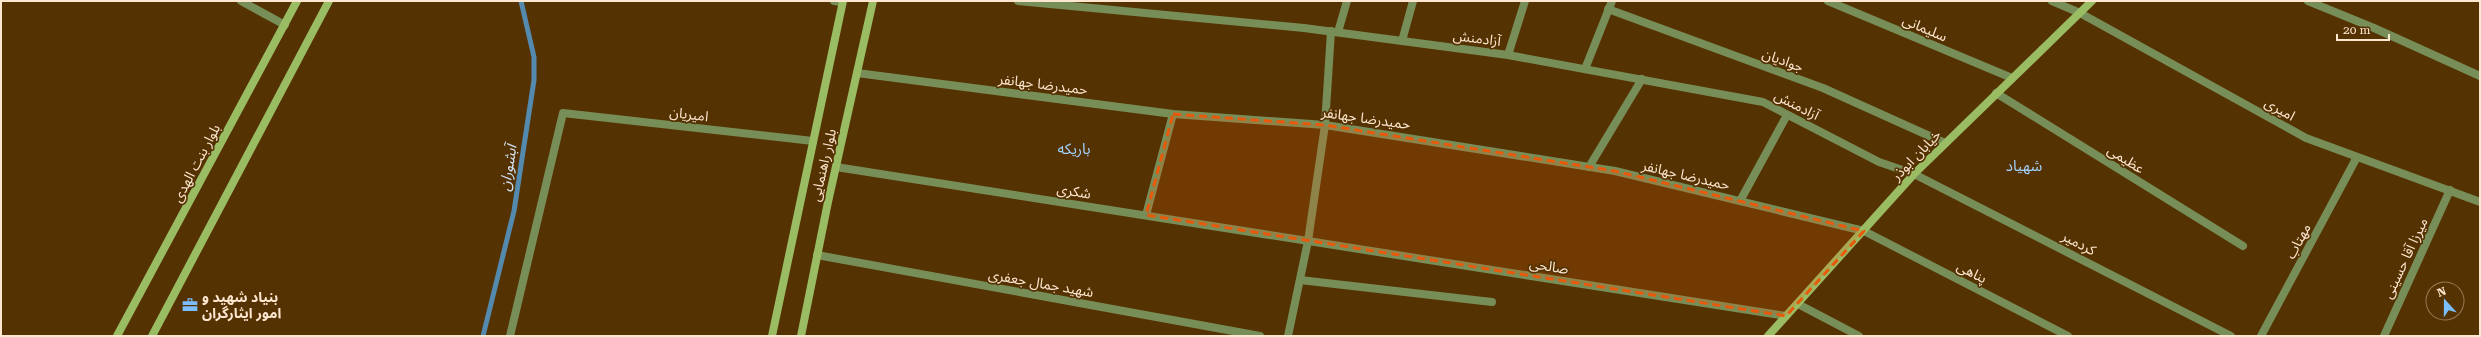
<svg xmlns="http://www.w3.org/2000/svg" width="2481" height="337" viewBox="0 0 2481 337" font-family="'Roboto Serif','Noto Sans Arabic',serif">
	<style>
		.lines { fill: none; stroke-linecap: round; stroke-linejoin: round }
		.stream { stroke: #548aad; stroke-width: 5 }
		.street { stroke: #788e58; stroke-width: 8 }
		.secondary { stroke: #9abd64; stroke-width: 8 }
		.marked { fill: #e8590c; fill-opacity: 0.2; stroke: #e8590c; stroke-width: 3; stroke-dasharray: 8 5; stroke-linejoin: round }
		.labels { text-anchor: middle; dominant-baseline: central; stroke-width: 3.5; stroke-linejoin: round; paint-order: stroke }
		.street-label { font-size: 14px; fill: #fee7d1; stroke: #553202 }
		.poi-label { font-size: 14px; font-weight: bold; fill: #fee7d1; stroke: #553202; text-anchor: start }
		.neighbourhood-label { font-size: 15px; fill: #a1d1fd; stroke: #553202 }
		.water-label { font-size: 15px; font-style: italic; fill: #d3e5f6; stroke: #553202 }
	</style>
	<rect width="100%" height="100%" fill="#553202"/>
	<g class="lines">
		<!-- stream -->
		<polyline class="stream" points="483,336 514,211 534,80 534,57 521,1"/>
		<!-- street -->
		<g class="street">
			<polyline points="241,1 285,25"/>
			<polyline points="834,1 842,2"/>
			<polyline points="1018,1 1304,28 1508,55 1763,102 1879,162 1914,174 2231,336"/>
			<polyline points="1828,1 2012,78"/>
			<polyline points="2052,1 2080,13 2306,138 2480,202"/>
			<polyline points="2308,1 2374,28 2480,76"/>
			<polyline points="1608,9 1823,88 1945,143"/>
			<polyline points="1338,32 1347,1"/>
			<polyline points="1402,41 1413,1"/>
			<polyline points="1508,55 1525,1"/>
			<polyline points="1585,69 1612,1"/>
			<polyline points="857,73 1173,114 1325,125 1615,171 1864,231 2068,336"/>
			<polyline points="1996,93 2243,246"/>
			<polyline points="836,167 1786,316"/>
			<polyline points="1589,167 1642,79"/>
			<polyline points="1740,201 1787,115"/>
			<polyline points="1146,215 1173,114"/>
			<polyline points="817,255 1260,336"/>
			<polyline points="1300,280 1492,302"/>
			<polyline points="1798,304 1859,336"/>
			<polyline points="510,336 563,113 813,141"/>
			<polyline points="1288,336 1308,241 1325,125 1331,31"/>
			<polyline points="2261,336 2357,157"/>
			<polyline points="2384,336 2450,190"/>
		</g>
		<!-- secondary -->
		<g class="secondary">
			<polyline points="117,336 297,1"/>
			<polyline points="152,336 329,1"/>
			<polyline points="772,336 843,1"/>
			<polyline points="801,336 828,202 873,1"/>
			<polyline points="1768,336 1914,174 2092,1"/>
		</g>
	</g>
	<!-- marked area -->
	<path class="marked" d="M1173 114 1325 125 1615 171 1864 231 1786 316 1146 215Z"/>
	<!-- icons -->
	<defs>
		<symbol id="office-bare" viewBox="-9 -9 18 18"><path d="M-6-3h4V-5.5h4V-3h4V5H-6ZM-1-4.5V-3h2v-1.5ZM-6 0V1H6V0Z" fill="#7cbef9" stroke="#553202" stroke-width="2.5" paint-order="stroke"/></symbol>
	</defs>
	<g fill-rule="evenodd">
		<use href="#office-bare" x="179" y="294" width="22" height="22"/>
	</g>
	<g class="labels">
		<!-- street labels -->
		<g class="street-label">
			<text transform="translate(1925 28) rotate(23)">سلیمانی</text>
			<text transform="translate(1477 38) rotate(7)">آزادمنش</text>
			<text transform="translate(1783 60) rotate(20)">جوادیان</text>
			<text transform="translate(1043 84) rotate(7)">حمیدرضا جهانفر</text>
			<text transform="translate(1797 105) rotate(27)">آزادمنش</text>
			<text transform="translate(2280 109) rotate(29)">امیری</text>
			<text transform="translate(689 114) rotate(7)">امیریان</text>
			<text transform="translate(1366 118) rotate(8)">حمیدرضا جهانفر</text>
			<text transform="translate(1916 155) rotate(-46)">خیابان ابوذر</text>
			<text transform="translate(2126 159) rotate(32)">عظیمی</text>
			<text transform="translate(196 163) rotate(-62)">بلوار بنت الهدی</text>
			<text transform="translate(823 165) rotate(-77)">بلوار راهنمایی</text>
			<text transform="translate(1686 175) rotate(13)">حمیدرضا جهانفر</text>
			<text transform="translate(1074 191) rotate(9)">شکری</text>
			<text transform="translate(2298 241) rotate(-62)">مهتاب</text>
			<text transform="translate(2079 243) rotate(27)">کردمیر</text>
			<text transform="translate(2405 258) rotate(-65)">میرزا آقا حسینی</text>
			<text transform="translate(1549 266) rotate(9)">صالحی</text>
			<text transform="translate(1972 272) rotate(27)">پناهی</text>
			<text transform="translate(1041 283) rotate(10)">شهید جمال جعفری</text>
		</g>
		<!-- poi labels -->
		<g class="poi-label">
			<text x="202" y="297">بنیاد شهید و<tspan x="202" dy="16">امور ایثارگران</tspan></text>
		</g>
		<!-- neighbourhood labels -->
		<g class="neighbourhood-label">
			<text x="1074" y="149">باریکه</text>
			<text x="2024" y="166">شهیاد</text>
		</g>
		<!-- water labels -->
		<g class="water-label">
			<text transform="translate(508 168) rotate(-81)">آبشوران</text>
		</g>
	</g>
	<!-- border -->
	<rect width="2481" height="337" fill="none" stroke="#fee7d1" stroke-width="4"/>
	<!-- north arrow -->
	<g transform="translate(2445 301) rotate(339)"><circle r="19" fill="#553202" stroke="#997a55"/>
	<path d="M0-3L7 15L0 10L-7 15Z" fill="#7cbef9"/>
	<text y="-6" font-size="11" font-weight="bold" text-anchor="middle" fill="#fee7d1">N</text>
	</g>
	<!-- scale -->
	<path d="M2337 34v6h52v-6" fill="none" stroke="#fee7d1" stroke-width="2"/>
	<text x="2343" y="34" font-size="12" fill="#fee7d1" stroke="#553202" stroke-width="3" paint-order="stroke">20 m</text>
</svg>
